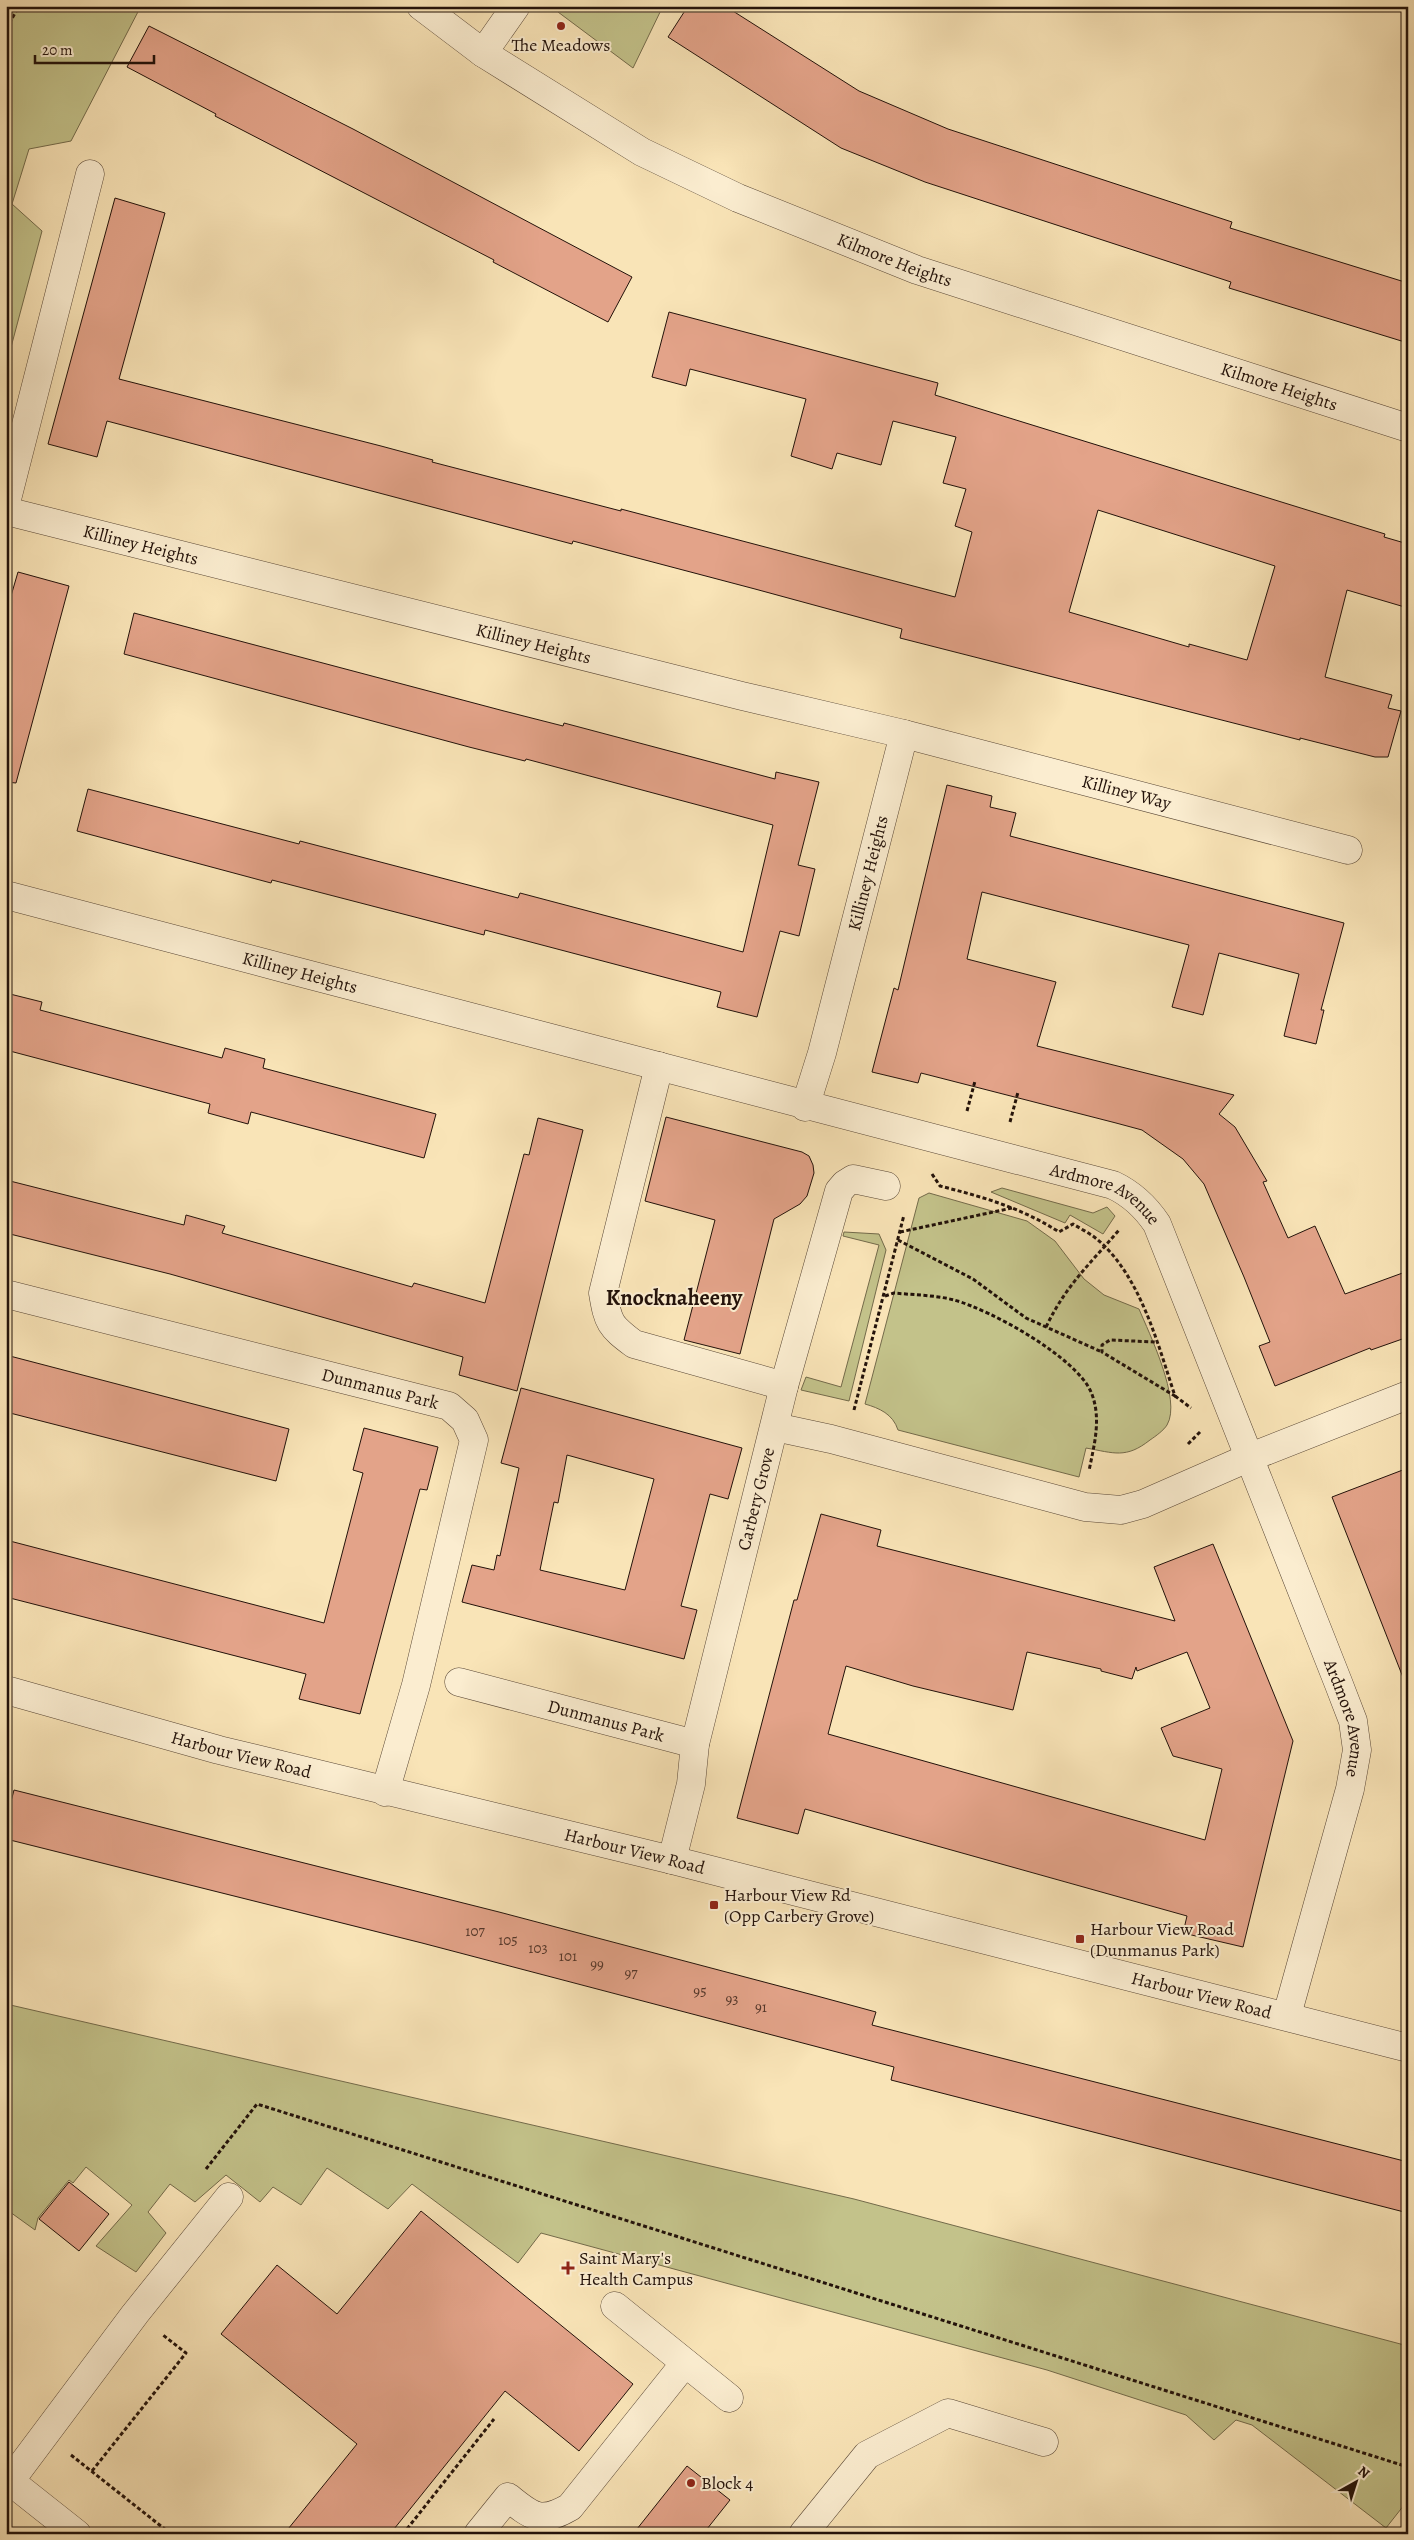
<svg xmlns="http://www.w3.org/2000/svg" width="1414" height="2540" viewBox="0 0 1414 2540" font-family="Alegreya,serif">
	<style>
		.green { fill: #c3c28a; stroke: #736a4a }
		.building { fill: #e3a389; stroke: #23120a; fill-rule: evenodd }
		.lines { fill: none; stroke-linecap: round; stroke-linejoin: round }
		.minor-casing { stroke: #584635; stroke-width: 29 }
		.path { stroke: #23120a; stroke-width: 3; stroke-dasharray: 4 2.5; stroke-linecap: butt }
		.minor { stroke: #fbedd0; stroke-width: 28 }
		.poi-dot { fill: #8f2418; stroke: #fbedd0; stroke-width: 2 }
		.labels { text-anchor: middle; dominant-baseline: central; stroke-width: 4; stroke-linejoin: round; paint-order: stroke }
		.number-label { font-size: 15px; fill: #53362a }
		.poi-label { font-size: 18px; fill: #23120a; stroke: #fbedd0; text-anchor: start }
		.street-label { font-size: 18px; fill: #23120a; stroke: #fbedd0 }
		.district-label { font-size: 22px; font-weight: bold; fill: #23120a; stroke: #fbedd0 }
	</style>
	<rect width="100%" height="100%" fill="#f9e4b7"/>
	<filter id="stains"><feTurbulence type="fractalNoise" baseFrequency=".004" numOctaves="4"/><feColorMatrix values="0 0 0 0 .2 0 0 0 0 .09 0 0 0 0 .02 0 0 0 .5 -.17"/></filter>
	<radialGradient id="worn" r=".72"><stop offset=".6" stop-color="#630" stop-opacity="0"/><stop offset="1" stop-color="#630" stop-opacity=".3"/></radialGradient>
	<!-- green -->
	<g class="green">
		<polygon points="6,6 141,6 71,141 29,149 12,204 42,231 6,366"/>
		<polygon points="563,6 663,6 633,68 558,12"/>
		<polygon points="1002,1188 1093,1213 1107,1207 1115,1216 1103,1234 1070,1215 1065,1223 991,1192"/>
		<path d="M929 1193 1027 1221 1055 1241 1084 1279 1104 1295 1139 1309C1149 1333 1182 1400 1167 1425 1164 1430 1156 1436 1150 1440 1126 1459 1114 1453 1086 1448L1079 1477 898 1430C893 1414 879 1408 865 1404L919 1198Z"/>
		<polygon points="844,1232 879,1234 886,1250 849,1401 801,1390 806,1377 841,1387 879,1245 843,1236"/>
		<polygon points="6,2004 854,2199 1408,2346 1408,2500 1386,2528 1252,2425 1236,2420 1214,2440 1186,2415 1047,2370 541,2233 518,2263 412,2184 388,2209 327,2168 301,2205 273,2187 260,2202 226,2175 195,2202 170,2184 148,2212 166,2233 136,2272 96,2246 132,2205 86,2167 73,2183 69,2180 38,2218 35,2230 10,2212 6,2216"/>
	</g>
	<!-- building -->
	<g class="building">
		<polygon points="688,6 725,6 859,91 948,129 1232,222 1230,228 1408,283 1408,343 1229,288 1231,282 925,182 841,148 668,37"/>
		<polygon points="149,26 353,129 632,277 608,322 493,262 494,260 215,116 216,114 127,67"/>
		<path d="M115 198 165 213 119 379 381 446 433 460 432 462 621 511V509L955 597 972 532 955 526 966 489 943 483 956 437 893 421 881 465 837 453 832 469 791 456 806 399 690 369 686 386 652 377 669 312 938 383 935 395 1385 534 1384 537 1408 544V608L1347 590 1325 677 1392 695 1388 708 1401 711 1388 757H1375L1300 738V740L900 638 902 629 755 589 573 541 572 544 107 421 97 457 48 444ZM1098 510 1275 566 1247 660 1189 644V647L1069 612Z"/>
		<polygon points="18,572 69,586 16,783 6,782 6,613"/>
		<polygon points="134,613 504,711 563,726 564,723 775,779 776,772 819,782 798,865 815,869 799,936 780,931 757,1017 717,1007 721,992 671,979 485,930 484,935 272,880 271,883 77,831 88,789 299,844 300,841 518,898 520,893 743,952 773,825 526,759 525,761 469,747 124,654"/>
		<polygon points="947,785 992,796 990,807 1016,813 1010,836 1344,923 1321,1010 1324,1010 1316,1044 1284,1036 1299,974 1219,953 1203,1015 1172,1007 1189,945 982,892 967,959 1056,982 1037,1046 1234,1095 1219,1114 1235,1127 1267,1181 1263,1182 1288,1238 1315,1226 1345,1294 1408,1271 1408,1337 1371,1350 1370,1348 1275,1386 1259,1346 1270,1342 1244,1277 1204,1184 1183,1159 1142,1130 1116,1123 921,1073 918,1083 872,1072 894,988 898,990"/>
		<polygon points="6,993 42,1002 40,1010 222,1058 225,1048 265,1059 263,1068 436,1114 424,1158 251,1112 248,1124 208,1113 210,1104 6,1050"/>
		<polygon points="666,1117 802,1152 809,1156 813,1165 814,1173 807,1196 800,1204 774,1219 740,1354 684,1340 715,1220 645,1201"/>
		<polygon points="538,1118 583,1130 517,1391 459,1375 463,1357 170,1274 6,1233 6,1180 184,1225 186,1215 225,1226 222,1233 412,1287 414,1283 485,1303 524,1154 529,1155"/>
		<polygon points="6,1355 289,1429 276,1481 6,1412"/>
		<path d="M521 1388 742 1448 728 1499 710 1494 681 1606 697 1610 684 1659 462 1602 472 1565 494 1570 497 1555 500 1556 519 1468 501 1463ZM567 1455 654 1479 625 1590 540 1570 554 1502 558 1503Z"/>
		<polygon points="364,1428 438,1447 427,1490 420,1489 360,1714 299,1699 306,1674 6,1597 6,1540 324,1623 363,1473 353,1470"/>
		<polygon points="1408,1468 1408,1685 1406,1685 1332,1497"/>
		<path d="M821 1514 881 1530 877 1546 1175 1621 1154 1567 1213 1544 1293 1741 1243 1947 1183 1933 1187 1916 805 1809 798 1834 737 1818 794 1600H797ZM1027 1652 1101 1669V1671L1132 1679 1136 1667 1137 1671 1187 1652 1210 1708 1161 1728 1173 1756 1222 1769 1205 1840 828 1734 846 1666 913 1686 1013 1710Z"/>
		<polygon points="14,1790 499,1912 817,1996 876,2012 872,2025 1408,2162 1408,2213 891,2080 894,2067 422,1943 6,1839 6,1821"/>
		<polygon points="69,2182 109,2214 79,2251 39,2219"/>
		<polygon points="421,2211 633,2384 579,2451 505,2391 390,2534 284,2534 357,2444 221,2334 277,2265 337,2314"/>
		<polygon points="687,2466 730,2500 703,2534 633,2534"/>
	</g>
	<g class="lines">
		<defs>
			<g id="minor">
				<path id="s1" d="M421 6 483 53 642 152 738 198 917 270 1408 428"/>
				<polyline points="483,53 516,6"/>
				<polyline points="6,503 90,174"/>
				<path id="s2" d="M6 511 742 696 904 734 822 1053 805 1107"/>
				<path id="s3" d="M904 734 1348 850"/>
				<path id="s4" d="M6 895C375 992 744 1090 1113 1185 1132 1194 1145 1206 1157 1224L1338 1682 1353 1721 1357 1750 1350 1789 1287 2015"/>
				<path d="M659 1066 603 1293C608 1323 610 1326 634 1344L784 1386"/>
				<path id="s5" d="M6 1294 449 1406 465 1420 474 1440 416 1685 385 1792"/>
				<polyline points="775,1427 831,1439 1085,1507 1121,1510 1143,1504 1248,1458 1408,1395"/>
				<path id="s6" d="M459 1682 695 1744"/>
				<path id="s7" d="M6 1690 219 1750 672 1860 1408 2048"/>
				<path id="s8" d="M672 1860 691 1784 695 1744 784 1386 839 1191 845 1184 853 1179 886 1186"/>
				<polyline points="615,2306 729,2398"/>
				<polyline points="77,2534 10,2481 135,2314 229,2197"/>
				<path d="M478 2534 508 2497C532 2517 541 2524 570 2507L685 2363"/>
				<polyline points="803,2534 867,2455 948,2413 1044,2442"/>
			</g>
		</defs>
		<!-- minor casing -->
		<use href="#minor" class="minor-casing"/>
		<!-- path -->
		<g class="path">
			<polyline points="6,29 19,6"/>
			<polyline points="967,1111 975,1081"/>
			<polyline points="1010,1122 1018,1092"/>
			<path d="M932 1174 940 1186C983 1197 1022 1208 1059 1232L1073 1224C1081 1229 1091 1234 1098 1240 1141 1277 1158 1345 1175 1396L1102 1352V1345L1110 1340 1156 1342"/>
			<polyline points="900,1232 1012,1208"/>
			<polyline points="898,1240 973,1279 1026,1318 1102,1352"/>
			<path d="M885 1296 894 1293C914 1295 935 1295 954 1300 991 1310 1076 1357 1091 1392 1102 1418 1094 1445 1089 1471"/>
			<path d="M1046 1327C1066 1285 1090 1264 1119 1230"/>
			<polyline points="1175,1396 1191,1408"/>
			<polyline points="854,1410 904,1215"/>
			<polyline points="1188,1444 1201,1431"/>
			<polyline points="206,2169 257,2104 1408,2467"/>
			<polyline points="71,2455 171,2534"/>
			<polyline points="92,2471 186,2353 163,2335"/>
			<polyline points="403,2534 494,2419"/>
		</g>
		<!-- minor -->
		<use href="#minor" class="minor"/>
	</g>
	<!-- markers -->
	<g class="poi-dot">
		<circle cx="561" cy="26" r="5"/>
		<rect x="709" y="1900" width="10" height="10" rx="2.5"/>
		<rect x="1075" y="1934" width="10" height="10" rx="2.5"/>
		<path d="M565.5 2260.5h5v5h5v5h-5v5h-5v-5h-5v-5h5z"/>
		<circle cx="691" cy="2483" r="5"/>
	</g>
	<g class="labels">
		<!-- number labels -->
		<g class="number-label">
			<text x="475" y="1931">107</text>
			<text x="508" y="1940">105</text>
			<text x="538" y="1948">103</text>
			<text x="568" y="1956">101</text>
			<text x="597" y="1964">99</text>
			<text x="631" y="1973">97</text>
			<text x="700" y="1991">95</text>
			<text x="732" y="1999">93</text>
			<text x="761" y="2007">91</text>
		</g>
		<!-- poi labels -->
		<g class="poi-label">
			<text x="561" y="45" text-anchor="middle">The Meadows</text>
			<text x="724" y="1895">Harbour View Rd<tspan x="724" dy="21">(Opp Carbery Grove)</tspan></text>
			<text x="1090" y="1929">Harbour View Road<tspan x="1090" dy="21">(Dunmanus Park)</tspan></text>
			<text x="579" y="2258">Saint Mary's<tspan x="579" dy="21">Health Campus</tspan></text>
			<text x="701" y="2483">Block 4</text>
		</g>
		<!-- street labels -->
		<g class="street-label">
			<text stroke="none"><textPath href="#s1" startOffset="540">Kilmore Heights</textPath></text>
			<text stroke="none"><textPath href="#s1" startOffset="945">Kilmore Heights</textPath></text>
			<text stroke="none"><textPath href="#s2" startOffset="139">Killiney Heights</textPath></text>
			<text stroke="none"><textPath href="#s2" startOffset="544">Killiney Heights</textPath></text>
			<text stroke="none"><textPath href="#s3" startOffset="230">Killiney Way</textPath></text>
			<text transform="translate(868 873) rotate(-76)">Killiney Heights</text>
			<text stroke="none"><textPath href="#s4" startOffset="304">Killiney Heights</textPath></text>
			<text stroke="none"><textPath href="#s4" startOffset="1141">Ardmore Avenue</textPath></text>
			<text stroke="none"><textPath href="#s5" startOffset="386">Dunmanus Park</textPath></text>
			<text stroke="none"><textPath href="#s8" startOffset="371">Carbery Grove</textPath></text>
			<text stroke="none"><textPath href="#s4" startOffset="1734">Ardmore Avenue</textPath></text>
			<text stroke="none"><textPath href="#s6" startOffset="152">Dunmanus Park</textPath></text>
			<text stroke="none"><textPath href="#s7" startOffset="244">Harbour View Road</textPath></text>
			<text stroke="none"><textPath href="#s7" startOffset="649">Harbour View Road</textPath></text>
			<text stroke="none"><textPath href="#s7" startOffset="1234">Harbour View Road</textPath></text>
		</g>
		<!-- district labels -->
		<g class="district-label">
			<text x="674" y="1298">Knocknaheeny</text>
		</g>
	</g>
	<!-- margin -->
	<rect width="1414" height="2540" fill="none" stroke="#f9e4b7" stroke-width="25"/>
	<rect x="8" y="8" width="1399" height="2525" fill="none" stroke="#23120a" stroke-width="2.5"/>
	<rect x="12" y="12" width="1389" height="2515" fill="none" stroke="#23120a"/>
	<!-- north arrow -->
	<g transform="translate(1356 2482) rotate(39)" stroke="#fbedd0" stroke-width="4" paint-order="stroke">
	<path d="M0-4L9 19L0 12L-9 19Z" fill="#23120a"/>
	<text y="-8" font-size="14" font-weight="bold" text-anchor="middle" fill="#23120a">N</text>
	</g>
	<!-- scale -->
	<path d="M35 55v8h119v-8" fill="none" stroke="#23120a" stroke-width="2.5"/>
	<text x="42" y="55" font-size="15" fill="#23120a" stroke="#fbedd0" stroke-width="4" paint-order="stroke">20 m</text>
	<rect width="100%" height="100%" filter="url(#stains)"/>
	<rect width="100%" height="100%" fill="url(#worn)"/>
</svg>
